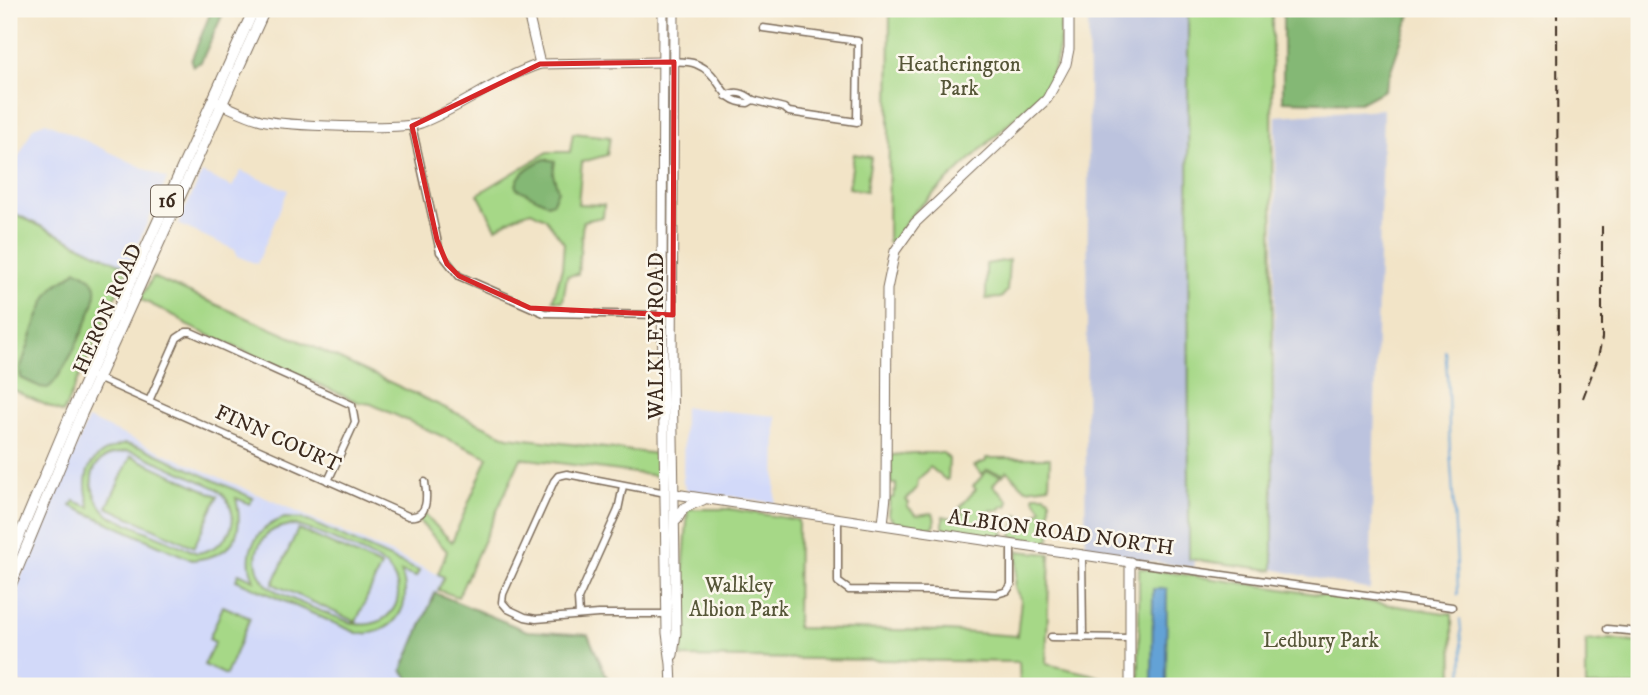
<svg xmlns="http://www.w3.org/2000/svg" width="1648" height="695" viewBox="0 0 1648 695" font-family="'IM FELL DW Pica',serif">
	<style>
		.built { fill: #d2d9f9 }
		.industrial { fill: #bcc3de }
		.green { fill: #a6d887; stroke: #708152; stroke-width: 2; fill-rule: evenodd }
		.forest { fill: #84b874; stroke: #607149; stroke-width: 2 }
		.water { fill: #64a2d6; stroke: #50667a; stroke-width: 2 }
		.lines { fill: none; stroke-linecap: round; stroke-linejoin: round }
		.stream { stroke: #64a2d6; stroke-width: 2 }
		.street-casing { stroke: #7b6b59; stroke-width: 9 }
		.secondary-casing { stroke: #7b6b59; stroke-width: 11 }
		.primary-casing { stroke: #7b6b59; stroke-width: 12 }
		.street { stroke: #fff; stroke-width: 6 }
		.secondary { stroke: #fff; stroke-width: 9 }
		.primary { stroke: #fff; stroke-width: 10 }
		.rail { stroke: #3b2a1e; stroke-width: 2; stroke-dasharray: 10 5; stroke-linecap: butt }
		.marked { fill: none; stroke: #d62828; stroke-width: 5; stroke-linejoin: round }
		.labels { text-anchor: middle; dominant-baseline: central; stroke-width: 5; stroke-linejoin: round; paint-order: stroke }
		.shield { fill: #fbf7ec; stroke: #75685c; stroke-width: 2 }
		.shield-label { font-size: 19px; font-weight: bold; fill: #3b2a1e }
		.park-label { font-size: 21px; fill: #565638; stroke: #fbf7ec }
		.street-label { font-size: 21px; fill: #3b2a1e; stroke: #fbf7ec }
	</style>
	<rect width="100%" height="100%" fill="#fbf7ec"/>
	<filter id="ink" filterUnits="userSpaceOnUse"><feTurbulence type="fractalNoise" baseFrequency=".0143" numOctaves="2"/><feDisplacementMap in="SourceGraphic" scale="14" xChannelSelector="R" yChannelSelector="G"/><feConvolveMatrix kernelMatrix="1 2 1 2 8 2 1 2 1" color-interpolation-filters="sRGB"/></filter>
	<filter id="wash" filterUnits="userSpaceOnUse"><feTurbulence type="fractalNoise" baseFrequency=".00686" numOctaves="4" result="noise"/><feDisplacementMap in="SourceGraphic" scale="28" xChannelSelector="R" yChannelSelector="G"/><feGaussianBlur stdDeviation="1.57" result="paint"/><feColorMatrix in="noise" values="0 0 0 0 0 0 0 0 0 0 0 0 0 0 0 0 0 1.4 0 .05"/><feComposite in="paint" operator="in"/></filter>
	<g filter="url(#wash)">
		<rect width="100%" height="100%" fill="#f2e4c7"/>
		<!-- built -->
		<g class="built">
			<polygon points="46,122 167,179 127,268 9,211 9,177 33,127"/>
			<polygon points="241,171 288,190 257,264 237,256 235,250 178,224 202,173 232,187"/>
			<polygon points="684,407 776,416 775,503 687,490 683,483"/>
			<polygon points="88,419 444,577 404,669 442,686 27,686 9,678 9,605"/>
		</g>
		<!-- industrial -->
		<g class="industrial">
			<polygon points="1088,9 1191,9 1194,568 1085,551 1089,86"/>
			<polygon points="1383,109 1370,590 1273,569 1276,116"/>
		</g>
		<!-- green -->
		<g class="green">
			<path d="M903 9H1061C1061 41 1060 67 1040 94L914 212 891 243 888 241 890 12Z"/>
			<polygon points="1188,9 1272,9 1273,570 1189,559"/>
			<polygon points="573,133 610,137 607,155 582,162 578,204 604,205 603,217 583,221 578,274 567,276 563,301 553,300 562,268 564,243 545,218 531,211 517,216 496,228 478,194 548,152 570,152"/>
			<polygon points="854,154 871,157 866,191 849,188"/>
			<polygon points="9,211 128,268 63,413 9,388"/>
			<polygon points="1009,260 1007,291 1001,298 986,299 986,264"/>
			<polygon points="153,277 316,348 508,437 658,454 658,476 521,458 458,597 438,590 444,577 438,574 447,551 418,520 424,514 452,542 488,457 371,404 358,402 186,325 179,318 140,299"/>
			<path d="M125 444 144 448 253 498 250 504 236 498C245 537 232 556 192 560L71 506 74 501 90 507C79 472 90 453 125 444ZM127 451 140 454 216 488C246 512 233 547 197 553L110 516C91 500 81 468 110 455 115 453 122 452 127 451Z"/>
			<polygon points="913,453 943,453 949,459 948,479 946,480 930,467 918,480 917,488 906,500 909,503 907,506 917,515 931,513 934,515 935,524 932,528 894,522 888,514 890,498 893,498 894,492 896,491 896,484 891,484 891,458 893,455"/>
			<polygon points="131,456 218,496 194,547 107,507"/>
			<polygon points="986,458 1050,458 1049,486 1026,489 1007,471 1004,474 987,470 982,474 974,466 986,461"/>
			<polygon points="987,471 1004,476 1001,475 993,485 1009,501 1007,506 1003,506 999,510 990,510 988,523 1002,527 1004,535 1000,537 943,529 943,516 952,518 963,514 964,511 960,507 976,489 973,486"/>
			<polygon points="1034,495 1045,495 1050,499 1050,538 1046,543 1012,537 1017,515 1030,521 1042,509 1034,498"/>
			<polygon points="688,509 730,509 798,520 797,628 947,631 1017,636 1021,600 1015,588 1018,551 1050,554 1046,664 1090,674 1126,686 1020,686 1019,662 682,657 681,600"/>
			<path d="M284 518 302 519 310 522 419 571 416 577 401 572C414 605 395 637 357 633L236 580 239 573 254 580C242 552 256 528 284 518ZM295 525C310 529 379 558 387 567 416 599 383 638 344 620 326 613 278 596 266 584 256 573 253 556 260 544 268 529 280 526 295 525Z"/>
			<polygon points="298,529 381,566 356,622 273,584"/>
			<polygon points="1139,568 1452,614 1453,686 1139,686"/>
			<polygon points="223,606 250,618 226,675 204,665 215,642 209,639"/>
			<polygon points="1609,639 1639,643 1639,686 1586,686 1586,641"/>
		</g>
		<!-- forest -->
		<g class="forest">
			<polygon points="212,9 225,9 201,62 193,66 191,61"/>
			<polygon points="1283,9 1412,9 1384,90 1360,103 1283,101"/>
			<path d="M545 159 555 161 553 174 558 190 553 202 548 204 516 188C516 173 533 164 545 159Z"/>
			<path d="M76 270C83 272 93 278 96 287 100 301 62 380 48 388L40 387 21 378 20 369C29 346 38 310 51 291 58 280 67 281 76 270Z"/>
			<polygon points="435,593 527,631 588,635 611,686 433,686 410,680 402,670"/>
		</g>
		<!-- water -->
		<polygon class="water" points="1153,589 1167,589 1166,686 1152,686"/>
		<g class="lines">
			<!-- stream -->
			<g class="stream">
				<path d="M1445 351C1449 383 1448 417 1450 449 1453 498 1457 546 1458 595"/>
				<polyline points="1460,619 1463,654 1462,686"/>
			</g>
		</g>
	</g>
	<g filter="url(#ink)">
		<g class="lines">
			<defs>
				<g id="street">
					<path d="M662 62C673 62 686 60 696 64 724 75 717 102 748 103L753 100C744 93 736 90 726 96"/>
					<polyline points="753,100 784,108 789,112 857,122 858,41 763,28"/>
					<polyline points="412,126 440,252 459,276 544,313 664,315"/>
					<path d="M95 377 408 516C429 519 427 496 425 482"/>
					<polyline points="149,401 177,338 186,332 191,332 352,405 355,422 328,481"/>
					<polyline points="666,493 567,474 558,476 554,481 503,594 502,602 508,609 525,617 536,619 598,614 666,614"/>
					<polyline points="838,519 838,582 849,590 930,591 997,594 1007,591 1011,585 1011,544"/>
					<polyline points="1082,554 1083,638"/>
					<polyline points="1130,562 1452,607"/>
					<polyline points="579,615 578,599 618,510 623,486"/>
					<polyline points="1607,629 1639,632"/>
					<polyline points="1051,637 1130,638"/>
				</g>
				<g id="secondary">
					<polyline points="527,9 540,64"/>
					<polyline points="663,9 662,305 667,633 671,664 672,686"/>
					<path d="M217 102C231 108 246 116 261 120 285 126 400 130 421 123 462 107 498 78 540 64L662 62"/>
					<polyline points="675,494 1130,562 1130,686"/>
					<polyline points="677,520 684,508 703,500"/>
					<polyline points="883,524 886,496 887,289 895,251 915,223 1047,99 1066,64 1069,49 1069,9"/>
					<polyline points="673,655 676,633 672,372 674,9"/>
				</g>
				<g id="primary">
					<polyline points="9,561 72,411 254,9"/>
					<polyline points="9,589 81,415 265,9"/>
				</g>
			</defs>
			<!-- street casing -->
			<use href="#street" class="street-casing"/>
			<!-- secondary casing -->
			<use href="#secondary" class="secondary-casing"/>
			<!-- primary casing -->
			<use href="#primary" class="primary-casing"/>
			<!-- street -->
			<use href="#street" class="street"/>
			<!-- secondary -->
			<use href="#secondary" class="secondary"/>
			<!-- primary -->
			<use href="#primary" class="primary"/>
			<!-- rail -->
			<g class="rail">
				<polyline points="1557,9 1559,686"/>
				<polyline points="1583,398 1598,358 1602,338 1602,223"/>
			</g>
		</g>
	</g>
	<!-- marked area -->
	<path class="marked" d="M674 62 673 315 530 308 459 276 447 264 437 240 412 126 540 64Z"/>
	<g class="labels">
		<!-- shield labels -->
		<rect class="shield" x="151" y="185.5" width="32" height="31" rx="5"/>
		<g class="shield-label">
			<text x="167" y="201">16</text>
		</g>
		<!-- park labels -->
		<g class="park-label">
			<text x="959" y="65">Heatherington<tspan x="959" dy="24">Park</tspan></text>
			<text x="739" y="586">Walkley<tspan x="739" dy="24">Albion Park</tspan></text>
			<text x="1321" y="641">Ledbury Park</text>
		</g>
		<!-- street labels -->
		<g class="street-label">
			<text transform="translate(108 309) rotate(-66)">HERON ROAD</text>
			<text transform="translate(657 336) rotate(-90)">WALKLEY ROAD</text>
			<text transform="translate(278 439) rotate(24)">FINN COURT</text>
			<text transform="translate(1061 533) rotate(8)">ALBION ROAD NORTH</text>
		</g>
	</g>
	<!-- margin -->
	<rect width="1648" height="695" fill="none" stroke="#fbf7ec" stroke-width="35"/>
</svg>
